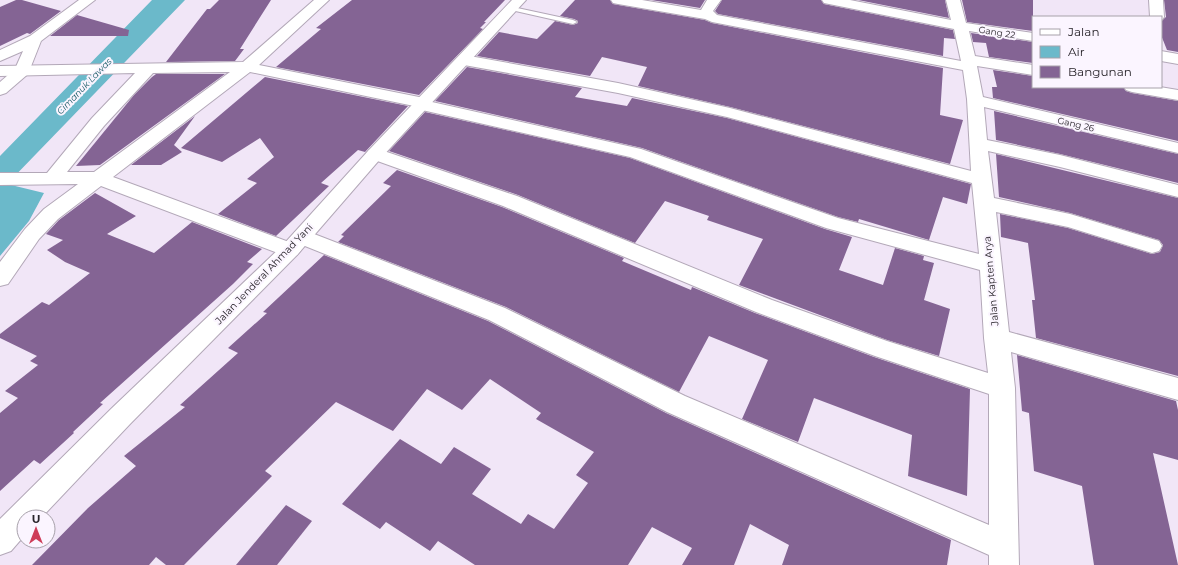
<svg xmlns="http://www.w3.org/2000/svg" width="1178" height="565" viewBox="0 0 1178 565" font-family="Montserrat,sans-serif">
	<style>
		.water { fill: #6bb9ca }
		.building { fill: #846494 }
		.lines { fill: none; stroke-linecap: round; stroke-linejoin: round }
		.service-casing { stroke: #b3a8b8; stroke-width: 2 }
		.minor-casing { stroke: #b3a8b8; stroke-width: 2 }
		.tertiary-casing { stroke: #b3a8b8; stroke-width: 2 }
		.secondary-casing { stroke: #b3a8b8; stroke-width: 2 }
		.service { fill: #fff; fill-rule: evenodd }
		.minor { fill: #fff; fill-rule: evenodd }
		.tertiary { fill: #fff; fill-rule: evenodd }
		.secondary { fill: #fff; fill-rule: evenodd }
		.labels { text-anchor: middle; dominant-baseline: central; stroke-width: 4; stroke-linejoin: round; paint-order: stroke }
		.far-street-label { font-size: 9px; fill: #28242a; stroke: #fbf5ff }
		.far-water-label { font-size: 9px; font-style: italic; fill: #195a66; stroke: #fbf5ff }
		.street-label { font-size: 10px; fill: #28242a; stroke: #fbf5ff }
	</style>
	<rect width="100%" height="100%" fill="#f1e6f7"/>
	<!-- water -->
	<polygon class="water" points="152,0 185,0 7,184 44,193 29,221 0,256 0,156"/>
	<!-- building -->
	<g class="building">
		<polygon points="16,0 22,0 61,11 30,34 27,33 0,46 0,7"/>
		<polygon points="219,0 271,0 240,49 244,49 235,61 166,62 207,9 210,9"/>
		<polygon points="352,0 505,0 484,22 486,22 480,28 483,29 419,95 276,67 321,29 316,28"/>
		<polygon points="575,0 610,0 613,4 705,20 712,23 943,68 940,115 963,120 950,164 730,107 638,86 647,67 602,57 590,76 477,56 499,32 537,39 555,21 573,25 578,23 578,21 574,19 560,16"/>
		<polygon points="651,0 705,0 700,8"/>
		<polygon points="722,0 821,0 824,4 953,30 955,39 944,38 943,56 718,14 715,11"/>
		<polygon points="858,0 945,0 949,18"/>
		<polygon points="962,0 1033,0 1033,31 967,22"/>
		<polygon points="1164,0 1178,0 1178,52 1167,50 1161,35 1161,21 1166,17"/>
		<polygon points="77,15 129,30 128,36 50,36"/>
		<polygon points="971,33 1033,42 1033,63 989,57 986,43 973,42"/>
		<polygon points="467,67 582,88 575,97 627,106 632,98 727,118 971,184 967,204 943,197 929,240 859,219 858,222 838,217 642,148 435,101"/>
		<polygon points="993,70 1033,76 1033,87 1123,87 1126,91 1132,93 1178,101 1178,141 993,98 992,87 997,87"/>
		<polygon points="156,74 225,74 100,165 76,166 134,95 152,77"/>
		<polygon points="265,77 408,106 365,152 358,150 321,183 329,186 276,236 218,214 257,183 247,179 274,157 260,138 222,162 181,148"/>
		<polygon points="994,111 1178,154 1178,183 1060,154 996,140"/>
		<polygon points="425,112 630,158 825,229 852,237 839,270 883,285 895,248 924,256 923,260 934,263 924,300 950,309 939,356 887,340 739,285 763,239 707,220 709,216 665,201 635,243 518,195 389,151"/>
		<polygon points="195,116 174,145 182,152 161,165 131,165"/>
		<polygon points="996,154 1178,198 1178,376 1036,338 1032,300 1035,300 1028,243 1001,237 1000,214 1068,228 1152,254 1160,252 1163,245 1159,240 1070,213 999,197"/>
		<polygon points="397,170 502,207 624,258 622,261 691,290 692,287 755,313 874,357 970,389 967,496 908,476 912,435 814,398 798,442 742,419 768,360 709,336 679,392 506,307 338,242 344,236 341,235 391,186 383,183"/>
		<polygon points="95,193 136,216 107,234 154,253 192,222 262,249 247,262 253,264 233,284 100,403 103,404 73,432 74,433 40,464 34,460 0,491 0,413 18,398 5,391 38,365 30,361 37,356 0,338 0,334 42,302 49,305 90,273 65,262 47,250 63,240 46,234 59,220"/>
		<polygon points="324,255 488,321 666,413 951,540 947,565 782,565 789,545 750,524 734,565 682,565 692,548 652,527 628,565 475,565 438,541 430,551 386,522 380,529 342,504 400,439 441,464 454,447 491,469 472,494 521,524 528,514 554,529 588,483 576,475 594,452 536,419 541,413 490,379 462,410 427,389 393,431 336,402 265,471 272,476 184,565 166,565 156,557 149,565 32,565 88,508 136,466 124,456 185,407 180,405 238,353 228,348 267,313 263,312"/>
		<polygon points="1017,355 1176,401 1178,410 1178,460 1153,453 1178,565 1094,565 1082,486 1034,471 1029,413 1022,411"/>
		<polygon points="286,505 312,521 277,565 236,565"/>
	</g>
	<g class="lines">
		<defs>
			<polygon id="service" points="508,6 573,20 577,22 573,24 511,10 507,8"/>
			<g id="minor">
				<path d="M314 0H329L259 65 424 98 430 99 432 102 641 149 838 218 979 254 972 183 727 117 618 93 464 65 459 63 456 60 459 57 464 55 618 83 730 108 971 171 967 99 963 70 712 22 705 19 618 4 613 3 611 0H642L701 10 707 0H721L713 11 717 15 961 61 954 29 824 3 822 0H850L951 20 946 0H960L966 23 1033 33V41L969 31 975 56 1033 65V75L977 66 983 97 1178 143V153L984 107 987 140 1060 155 1178 185V197L1060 167 988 151 994 198 1070 214 1159 241 1162 246 1159 251 1152 253 1068 227 996 212 1009 332 1178 378V400L1011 352 1015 388 1019 565H989V555L667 412 489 320 295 242 292 237 295 232 302 230 309 232 505 308 685 396 989 525V394L875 356 756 312 503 206 369 158 366 154 369 150 375 148 381 150 517 196 772 300 887 341 988 373 984 338 980 270 826 228 630 157 422 110 416 109 414 106 250 72 113 177 297 245 301 250 297 255 290 257 283 255 101 186 58 219 39 239 8 284 0 286V262L25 229 44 209 78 184 0 185V173H47L92 118 135 73 0 76V66L243 62ZM230 72 94 172H67L104 126 153 73Z"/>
				<polygon points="1149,0 1163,0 1164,17 1162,20 1161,17 1150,17"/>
				<polygon points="1161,51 1178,54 1178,64 1161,61"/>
				<polygon points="1124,87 1160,87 1178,90 1178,100 1132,92 1126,90"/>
			</g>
			<polygon id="tertiary" points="79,0 95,0 41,41 28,74 6,93 0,95 0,82 15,69 23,51 0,61 0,50 30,36"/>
			<polygon id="secondary" points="512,0 526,0 381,158 297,255 130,424 42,517 24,517 24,536 11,551 0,555 0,519 112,408 283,245 369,150"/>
		</defs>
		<!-- service casing -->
		<use href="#service" class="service-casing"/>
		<!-- minor casing -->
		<use href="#minor" class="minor-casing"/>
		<!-- tertiary casing -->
		<use href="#tertiary" class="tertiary-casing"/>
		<!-- secondary casing -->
		<use href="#secondary" class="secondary-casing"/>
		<!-- service -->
		<use href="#service" class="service"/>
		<!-- minor -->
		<use href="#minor" class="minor"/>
		<!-- tertiary -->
		<use href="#tertiary" class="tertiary"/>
		<!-- secondary -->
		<use href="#secondary" class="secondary"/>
	</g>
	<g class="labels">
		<!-- far-street labels -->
		<g class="far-street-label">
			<text transform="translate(997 32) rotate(9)">Gang 22</text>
			<text transform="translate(1076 124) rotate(13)">Gang 26</text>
		</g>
		<!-- far-water labels -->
		<g class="far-water-label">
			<text transform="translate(84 86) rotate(-46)">Cimanuk Lawas</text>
		</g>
		<!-- street labels -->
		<g class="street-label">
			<text transform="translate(264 274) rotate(-46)">Jalan Jenderal Ahmad Yani</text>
			<text transform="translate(991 281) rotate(-95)">Jalan Kapten Arya</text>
		</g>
	</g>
	<!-- legend -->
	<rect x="1032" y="16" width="130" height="72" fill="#fbf5ff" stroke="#a7a1aa"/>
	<rect x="1040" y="29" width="20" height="6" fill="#ffffff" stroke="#a7a1aa"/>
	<text x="1068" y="36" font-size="12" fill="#28242a">Jalan</text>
	<rect x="1040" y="46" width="20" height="12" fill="#6bb9ca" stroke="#a7a1aa"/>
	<text x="1068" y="56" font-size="12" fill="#28242a">Air</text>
	<rect x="1040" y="66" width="20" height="12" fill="#846494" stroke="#a7a1aa"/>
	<text x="1068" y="76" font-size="12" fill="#28242a">Bangunan</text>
	<!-- north arrow -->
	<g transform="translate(36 529)"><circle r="19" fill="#fbf5ff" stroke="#a7a1aa"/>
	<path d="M0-3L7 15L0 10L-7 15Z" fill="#ce3d59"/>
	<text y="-6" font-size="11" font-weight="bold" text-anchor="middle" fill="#28242a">U</text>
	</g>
</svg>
